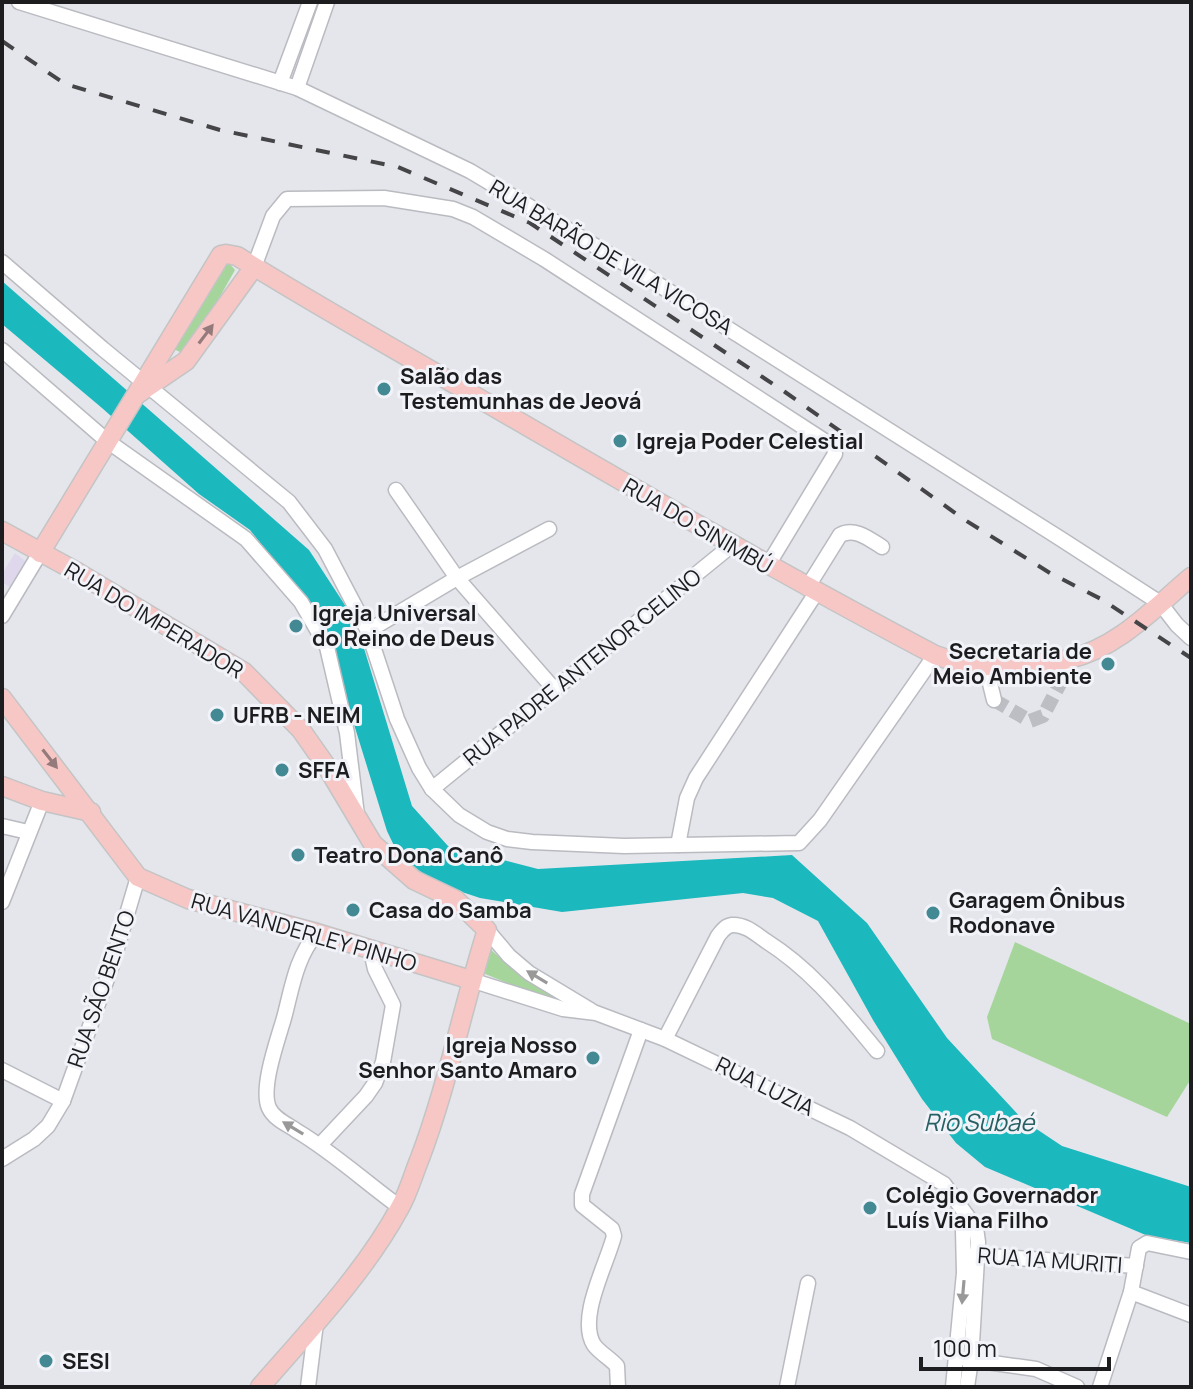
<svg xmlns="http://www.w3.org/2000/svg" width="1193" height="1389" viewBox="0 0 1193 1389" font-family="Manrope,sans-serif">
	<style>
		.education { fill: #dfd8ed }
		.green { fill: #a6d59b }
		.water { fill: #1bb8bd }
		.lines { fill: none; stroke-linecap: round; stroke-linejoin: round }
		.minor-tunnel { stroke: #bcbec3; stroke-width: 14; stroke-dasharray: 14 7; stroke-linecap: butt }
		.minor-casing { stroke: #babbc1; stroke-width: 17 }
		.major-casing { stroke: #c4c4c5; stroke-width: 21 }
		.minor { stroke: #fff; stroke-width: 14 }
		.major { stroke: #f7c7c6; stroke-width: 18 }
		.rail { stroke: #454548; stroke-width: 4; stroke-dasharray: 14 14; stroke-linecap: butt }
		.oneway { fill: #957a7b }
		.oneway2 { fill: #99999a }
		.poi-dot { fill: #438993; stroke: #f1f3f9; stroke-width: 3 }
		.labels { text-anchor: middle; dominant-baseline: central; stroke-width: 6; stroke-linejoin: round; paint-order: stroke }
		.street-label { font-size: 22px; fill: #1d1d1f; stroke: #f1f3f9 }
		.poi-label { font-size: 22px; font-weight: bold; fill: #1d1d1f; stroke: #f1f3f9; text-anchor: start }
		.water-label { font-size: 24px; font-style: italic; fill: #276062; stroke: #f1f3f9 }
	</style>
	<rect width="100%" height="100%" fill="#e4e6ec"/>
	<!-- education -->
	<polygon class="education" points="15,553 29,564 12,589 2,582 2,574"/>
	<!-- green -->
	<g class="green">
		<polygon points="229,263 235,270 209,316 182,353 168,346 218,265"/>
		<polygon points="1015,942 1191,1024 1191,1079 1167,1117 992,1039 987,1017"/>
		<polygon points="489,948 517,973 566,996 570,1009 483,973"/>
	</g>
	<!-- water -->
	<polygon class="water" points="2,281 309,550 356,622 412,806 448,846 538,869 792,855 867,923 947,1038 1023,1120 1062,1146 1191,1187 1191,1243 1148,1236 985,1167 956,1143 922,1099 873,1020 818,921 773,898 743,893 562,912 480,898 441,885 400,858 387,831 322,621 250,530 199,494 102,408 2,324"/>
	<g class="lines">
		<!-- minor-tunnel -->
		<polyline class="minor-tunnel" points="994,700 1030,721 1043,716 1063,678"/>
		<defs>
			<g id="minor">
				<polyline points="19,2 297,88 470,171 637,271 1061,539 1160,603 1177,625 1191,638"/>
				<polyline points="280,83 310,2"/>
				<polyline points="297,88 327,2"/>
				<polyline points="2,262 103,349 289,502 325,549 368,631 397,719 419,768 432,789 459,815 487,832 507,839 532,842 624,846 799,843 820,820 935,655"/>
				<polyline points="254,267 273,216 287,199 384,198 453,209 473,217 544,259 834,447 835,454 768,565"/>
				<polyline points="2,350 106,440 246,539 301,602 327,647 347,733 357,815"/>
				<polyline points="396,490 457,578 555,690"/>
				<path d="M807 588 840 535C855 527 869 539 882 547"/>
				<polyline points="2,616 40,553"/>
				<polyline points="368,631 457,578 549,529"/>
				<polyline points="986,667 994,700"/>
				<polyline points="1063,678 1071,659"/>
				<polyline points="432,789 732,545"/>
				<polyline points="2,826 28,832"/>
				<polyline points="678,845 687,798 696,778 816,593"/>
				<polyline points="2,902 42,801"/>
				<polyline points="487,930 509,956 529,973 592,1011"/>
				<path d="M317 933C296 957 292 988 284 1018 278 1039 260 1088 269 1108 274 1119 287 1124 297 1131 334 1153 365 1182 401 1208"/>
				<polyline points="471,980 563,1009 596,1013 665,1039 850,1128 944,1184 976,1228 978,1242 971,1360 967,1387"/>
				<path d="M665 1039 718 936C722 931 725 926 732 925 745 924 756 934 766 941 813 971 842 1009 877 1051"/>
				<polyline points="2,1070 63,1101"/>
				<polyline points="320,1145 366,1096 375,1083 383,1062 393,1005 375,969 371,951"/>
				<polyline points="2,1159 34,1139 48,1126 63,1101 112,965 138,877"/>
				<polyline points="973,1255 1136,1266"/>
				<polyline points="1131,1292 1191,1315"/>
				<polyline points="965,1359 1036,1369 1077,1387"/>
				<polyline points="308,1387 316,1323"/>
				<path d="M618 1387 617 1366C611 1359 600 1353 594 1345 577 1318 607 1264 614 1236L612 1229 582 1205V1194L641 1030"/>
				<polyline points="787,1387 808,1283"/>
				<polyline points="953,1387 964,1273 963,1230 966,1215"/>
				<polyline points="1100,1387 1131,1292 1139,1248 1147,1243 1191,1252"/>
			</g>
			<g id="major">
				<polyline points="139,393 186,361 254,267"/>
				<path d="M2 531 77 572 244 672 301 730 327 767 373 844 414 880 456 900 487 930C463 1005 448 1084 420 1158 413 1175 408 1194 399 1209 365 1272 307 1333 260 1387"/>
				<path d="M40 553 221 255 226 254 237 256C319 307 404 354 487 403 635 489 783 575 935 655 963 666 990 668 1020 665 1036 664 1053 663 1069 659 1118 648 1154 608 1191 577"/>
				<polyline points="2,698 138,877 188,899 317,933 471,980"/>
				<polyline points="2,786 42,801 91,812"/>
			</g>
		</defs>
		<!-- minor casing -->
		<use href="#minor" class="minor-casing"/>
		<!-- major casing -->
		<use href="#major" class="major-casing"/>
		<!-- minor -->
		<use href="#minor" class="minor"/>
		<!-- major -->
		<use href="#major" class="major"/>
		<!-- rail -->
		<polyline class="rail" points="2,41 65,84 220,130 398,167 530,223 785,392 965,520 1050,573 1101,599 1191,658"/>
	</g>
	<!-- one-way arrows -->
	<defs><path id="oneway-solid" d="M-6-.8H1V-3.2L6.5 0L1 3.2V.8H-6Z" transform="scale(2)"/></defs>
	<g class="oneway">
		<use href="#oneway-solid" transform="translate(206 334) rotate(-53)"/>
		<use href="#oneway-solid" transform="translate(50 759) rotate(52)"/>
	</g>
	<g class="oneway2">
		<use href="#oneway-solid" transform="translate(537 977) rotate(-149)"/>
		<use href="#oneway-solid" transform="translate(293 1128) rotate(-149)"/>
		<use href="#oneway-solid" transform="translate(963 1292) rotate(95)"/>
	</g>
	<!-- markers -->
	<g class="poi-dot">
		<circle cx="384" cy="389" r="8"/>
		<circle cx="620" cy="441" r="8"/>
		<circle cx="296" cy="626" r="8"/>
		<circle cx="1108" cy="664" r="8"/>
		<circle cx="217" cy="715" r="8"/>
		<circle cx="282" cy="770" r="8"/>
		<circle cx="298" cy="855" r="8"/>
		<circle cx="353" cy="910" r="8"/>
		<circle cx="933" cy="913" r="8"/>
		<circle cx="593" cy="1058" r="8"/>
		<circle cx="870" cy="1208" r="8"/>
		<circle cx="46" cy="1361" r="8"/>
	</g>
	<g class="labels">
		<!-- street labels -->
		<g class="street-label">
			<text transform="translate(611 257) rotate(31)">RUA BARÃO DE VILA VICOSA</text>
			<text transform="translate(698 526) rotate(30)">RUA DO SINIMBÚ</text>
			<text transform="translate(154 620) rotate(31)">RUA DO IMPERADOR</text>
			<text transform="translate(582 667) rotate(-39)">RUA PADRE ANTENOR CELINO</text>
			<text transform="translate(304 932) rotate(16)">RUA VANDERLEY PINHO</text>
			<text transform="translate(101 989) rotate(-71)">RUA SÃO BENTO</text>
			<text transform="translate(765 1086) rotate(26)">RUA LUZIA</text>
			<text transform="translate(1050 1260) rotate(4)">RUA 1A MURITI</text>
		</g>
		<!-- poi labels -->
		<g class="poi-label">
			<text x="400" y="376">Salão das<tspan x="400" dy="25">Testemunhas de Jeová</tspan></text>
			<text x="636" y="441">Igreja Poder Celestial</text>
			<text x="312" y="613">Igreja Universal<tspan x="312" dy="25">do Reino de Deus</tspan></text>
			<text x="1092" y="651" text-anchor="end">Secretaria de<tspan x="1092" dy="25">Meio Ambiente</tspan></text>
			<text x="233" y="715">UFRB - NEIM</text>
			<text x="298" y="770">SFFA</text>
			<text x="314" y="855">Teatro Dona Canô</text>
			<text x="949" y="900">Garagem Ônibus<tspan x="949" dy="25">Rodonave</tspan></text>
			<text x="369" y="910">Casa do Samba</text>
			<text x="577" y="1045" text-anchor="end">Igreja Nosso<tspan x="577" dy="25">Senhor Santo Amaro</tspan></text>
			<text x="886" y="1195">Colégio Governador<tspan x="886" dy="25">Luís Viana Filho</tspan></text>
			<text x="62" y="1361">SESI</text>
		</g>
		<!-- water labels -->
		<g class="water-label">
			<text x="979" y="1121">Rio Subaé</text>
		</g>
	</g>
	<!-- border -->
	<rect width="1193" height="1389" fill="none" stroke="#1d1d1f" stroke-width="8"/>
	<!-- scale -->
	<path d="M921 1357v12h188v-12" fill="none" stroke="#1d1d1f" stroke-width="4"/>
	<text x="933" y="1357" font-size="24" fill="#1d1d1f" stroke="#f1f3f9" stroke-width="6" paint-order="stroke">100 m</text>
</svg>
